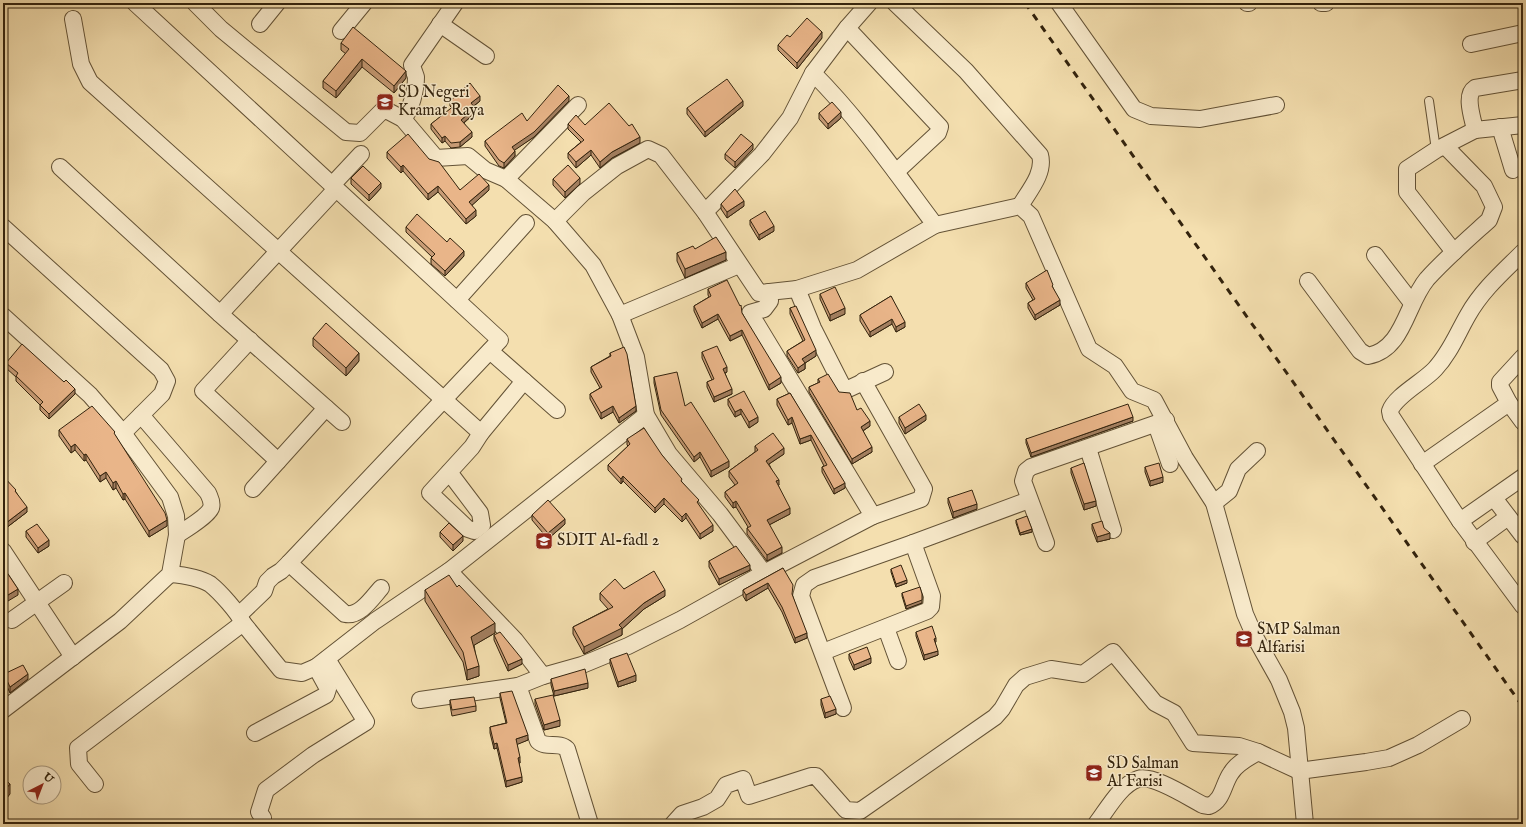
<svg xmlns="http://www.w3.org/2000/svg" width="1526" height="827" viewBox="0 0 1526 827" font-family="'IM FELL English',serif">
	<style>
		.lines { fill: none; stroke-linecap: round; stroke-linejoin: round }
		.lane-casing { stroke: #635236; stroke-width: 10 }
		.street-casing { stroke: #635236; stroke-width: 18 }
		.lane { stroke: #f8eacb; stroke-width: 8 }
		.street { stroke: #f8eacb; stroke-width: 16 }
		.rail { stroke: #33230d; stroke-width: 3; stroke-dasharray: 7 7; stroke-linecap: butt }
		.wall { fill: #c89c76; stroke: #33230d }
		.shaded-wall { fill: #a37f60; stroke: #33230d }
		.building { fill: #e9b589; stroke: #33230d }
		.labels { text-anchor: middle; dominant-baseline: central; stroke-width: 3; stroke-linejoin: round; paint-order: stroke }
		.poi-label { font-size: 16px; fill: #33230d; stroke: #f8eacb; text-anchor: start }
	</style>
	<rect width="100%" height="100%" fill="#f4dfaf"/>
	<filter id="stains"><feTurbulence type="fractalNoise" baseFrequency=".005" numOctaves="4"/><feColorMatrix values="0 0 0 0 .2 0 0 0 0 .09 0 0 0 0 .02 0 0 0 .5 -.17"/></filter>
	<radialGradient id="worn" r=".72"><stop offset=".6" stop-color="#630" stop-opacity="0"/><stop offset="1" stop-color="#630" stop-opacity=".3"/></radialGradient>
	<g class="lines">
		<defs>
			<polyline id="lane" points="1429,101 1436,150"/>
			<g id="street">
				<polyline points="135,3 500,340 289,563 281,571 273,576 267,582 264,591 239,615"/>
				<polyline points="195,3 221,29 346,132 360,133 384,109 403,119 436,158 468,156 485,170 506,179 555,221 593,265 620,315 636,357 646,415 669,454 720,514 764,573"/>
				<path d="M895 3 966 71 1040 155C1045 173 1029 191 1020 206"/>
				<polyline points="1059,3 1134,109 1151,116 1200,119 1276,105"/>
				<polyline points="1247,3 1249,3"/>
				<polyline points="1321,3 1326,3"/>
				<polyline points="73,19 81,64 90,82 481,433"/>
				<polyline points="260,24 277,3"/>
				<polyline points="440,24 486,56"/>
				<polyline points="847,28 940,127 938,133 896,172"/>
				<polyline points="341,31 364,3"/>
				<polyline points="1471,44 1523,33"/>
				<path d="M813 73C859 119 896 173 935 225"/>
				<path d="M1523 80 1475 88C1464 95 1473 119 1475 130L1523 125"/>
				<path d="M403 119C411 110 416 90 416 77 415 74 413 69 412 65L455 3"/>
				<polyline points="1500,127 1513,170"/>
				<polyline points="60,167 220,314 342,422"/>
				<polyline points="506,179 578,105"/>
				<polyline points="332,185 361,154"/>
				<polyline points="705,212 762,154 790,118 813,73 847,28 869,3"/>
				<polyline points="555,221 583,193 617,166 648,149 661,155 705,212 759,293 797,289 857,270 935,225 1020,206 1031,216 1089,349 1115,366 1132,391 1154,400 1185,458 1214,503 1245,614 1255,637 1279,680 1292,712 1296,728 1305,824"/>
				<polyline points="3,227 161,370 167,381 162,394 123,433"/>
				<polyline points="1454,252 1407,192 1407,169 1436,150 1475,130"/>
				<polyline points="1375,255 1412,303"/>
				<path d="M1308 281 1360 351 1368 356C1404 349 1406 304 1427 279 1446 258 1468 239 1489 220L1494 207 1484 186 1445 146"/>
				<polyline points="797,289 813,328 844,389 848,389 885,372"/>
				<polyline points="769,292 770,301 764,309 750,313 873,516"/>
				<polyline points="457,300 526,223"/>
				<polyline points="220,314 336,189"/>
				<polyline points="620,315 739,265"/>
				<polyline points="3,316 90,395 123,433 170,497 176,516 177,535 170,574 120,621 3,710"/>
				<polyline points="250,340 203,391 278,461"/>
				<polyline points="490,351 557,410"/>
				<polyline points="1509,403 1523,422"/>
				<path d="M141 415 208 493C210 498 213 502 211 508 208 516 185 530 177 535"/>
				<polyline points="1156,424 1170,464"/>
				<polyline points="1088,448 1113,530"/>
				<polyline points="1422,464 1509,403 1500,386 1500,382 1523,357"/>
				<polyline points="449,472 480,513 482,525 474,531 468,529 430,493 472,447 481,433 524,381"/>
				<polyline points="1523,477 1460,521 1523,606"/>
				<polyline points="253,489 326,408"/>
				<polyline points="1494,498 1523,536"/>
				<polyline points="1214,503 1229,491 1238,469 1257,451"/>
				<path d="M1460 521 1391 416 1390 411C1395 396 1423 382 1435 369 1450 353 1457 334 1468 315 1482 290 1503 272 1523 252"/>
				<polyline points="1474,542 1508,517"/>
				<polyline points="1046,543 1023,481 1026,471 1031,467 1166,420"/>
				<polyline points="3,551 73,657"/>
				<path d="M289 563 345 614C360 617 372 598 381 588"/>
				<polyline points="449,571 515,640 543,676"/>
				<path d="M170 574C182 575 200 578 210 584 220 592 238 612 243 623L281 670 302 673 316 667 375 621 449 571 646 415"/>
				<polyline points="12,620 64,583"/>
				<polyline points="886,628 898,661"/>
				<polyline points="823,652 927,611 931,607 932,596 913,543 1029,500"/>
				<path d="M518 686 538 741C546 749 559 741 567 749L590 824"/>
				<polyline points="420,700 518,686 543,676 582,665 628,646 680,620 764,573 873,516 921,499 924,489 863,381"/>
				<polyline points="843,708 801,596 804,585 814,578 913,543"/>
				<polyline points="255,733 326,695 328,689 316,667"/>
				<polyline points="95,784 79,764 78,748 243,623"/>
				<polyline points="263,818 259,812 266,790 313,755 366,722 327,659"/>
				<polyline points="673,824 682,814 703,807 717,799 726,785 743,779 749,796 811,776 816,776 846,810 860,811 995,717 1002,709 1016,685 1025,677 1051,669 1083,674 1113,652 1155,703 1174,713 1193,743 1239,746 1258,752"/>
				<path d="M1096 824C1107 810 1120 785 1138 779 1153 774 1189 798 1203 805L1209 806C1223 801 1223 784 1231 773 1237 763 1248 758 1258 752L1299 771 1366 762 1389 758 1418 745 1462 719"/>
			</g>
		</defs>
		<!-- lane casing -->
		<use href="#lane" class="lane-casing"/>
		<!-- street casing -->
		<use href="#street" class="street-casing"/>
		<!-- lane -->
		<use href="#lane" class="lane"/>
		<!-- street -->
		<use href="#street" class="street"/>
		<!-- rail -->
		<polyline class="rail" points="1025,3 1523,707"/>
	</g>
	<!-- wall -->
	<g class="wall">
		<polygon points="790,37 822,38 797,69 778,50 778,45"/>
		<polygon points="341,43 406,78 394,93 362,67 336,98 323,88 323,81 346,54 341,50"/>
		<polygon points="450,101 480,101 474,106 475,113 464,123 472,137 460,147 451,148 445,141 442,143 431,129 431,124 452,108 450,106"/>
		<polygon points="569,101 534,137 514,150 515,156 504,168 499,166 485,146 485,141"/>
		<polygon points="743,106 705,137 687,114 687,108"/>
		<polygon points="819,113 841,118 828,129 819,119"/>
		<polygon points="568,124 585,125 640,143 612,158 600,168 591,155 576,168 568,158 568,153 581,142 568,129"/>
		<polygon points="753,149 735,168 725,159 725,154"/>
		<polygon points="387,152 429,159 460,190 489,190 472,205 476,216 466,224 438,192 428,200 403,171 401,173 387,158"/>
		<polygon points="351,178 381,188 369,201 351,184"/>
		<polygon points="553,179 580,184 565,198 553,185"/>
		<polygon points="721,204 744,206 727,218 721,209"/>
		<polygon points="750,220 774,231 759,240 750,225"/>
		<polygon points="406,227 447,242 464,256 445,276 431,264 431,258 432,257 406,232"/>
		<polygon points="695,249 726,260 685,278 677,261 677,253"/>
		<polygon points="1026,283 1053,289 1060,305 1035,320 1028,308 1028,303 1033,300 1026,288"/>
		<polygon points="708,289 742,313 781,383 769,390 742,335 730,341 718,319 702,328 694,311 694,306 709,297 708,295"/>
		<polygon points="820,294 845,314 830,321 820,299"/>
		<polygon points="891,296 905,327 896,332 892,324 870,337 860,321 860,315"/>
		<polygon points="790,308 816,356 805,363 805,369 798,373 787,356 787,351 803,341 790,314"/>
		<polygon points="313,338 359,361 346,376 313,346"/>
		<polygon points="702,352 727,372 725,373 732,394 714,402 707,387 707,382 712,380 702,358"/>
		<polygon points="610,353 636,411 619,423 613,412 601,419 590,399 590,394 600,388 591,372 591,367 610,356"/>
		<polygon points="6,363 75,394 49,419 40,410 40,405 16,381 16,377 6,368"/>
		<polygon points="654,377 685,406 729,467 711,477 700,457 694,462 661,415 654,383"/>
		<polygon points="818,379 839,392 857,410 870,426 863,431 872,452 852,464 809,392 809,387 818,383"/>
		<polygon points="790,393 845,488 834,494 822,472 822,467 824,466 811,440 800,444 792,423 788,425 777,405 777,399"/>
		<polygon points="728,399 758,422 749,428 741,414 735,417 728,405"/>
		<polygon points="899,417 926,420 905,434 899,423"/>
		<polygon points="1133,421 1031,457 1026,443 1026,439"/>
		<polygon points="59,430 115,435 167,526 149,537 125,499 123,500 116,488 113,490 106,478 100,482 86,460 84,461 75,450 71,453 59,436"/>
		<polygon points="627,439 662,455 699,505 713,531 700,539 686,518 682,522 664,504 655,513 623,481 621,484 608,470 608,465 628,446 627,445"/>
		<polygon points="755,446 784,454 769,464 779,485 778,485 790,514 769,525 782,553 767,561 747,534 747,528 748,527 736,507 733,508 725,497 725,492 735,485 729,477 729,471 755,452"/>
		<polygon points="1145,467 1163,482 1150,486 1145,472"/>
		<polygon points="1071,468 1096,506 1084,510 1071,473"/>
		<polygon points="3,476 16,492 27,512 6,528 3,525"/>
		<polygon points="948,498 977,509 953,518 948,503"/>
		<polygon points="532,515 565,524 548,539 532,520"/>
		<polygon points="1016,520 1032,532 1020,535 1016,523"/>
		<polygon points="1092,524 1104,528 1110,539 1097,542 1092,529"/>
		<polygon points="26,531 49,546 38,553 26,537"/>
		<polygon points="440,532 463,541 453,551 440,537"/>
		<polygon points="709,561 750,570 719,585 709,567"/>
		<polygon points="783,568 807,638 795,643 782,612 768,588 746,601 743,596 743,590"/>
		<polygon points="891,569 907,583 896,587 891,572"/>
		<polygon points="457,587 495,633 474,645 479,676 467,680 463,662 425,601 425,590"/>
		<polygon points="624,589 665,596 644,609 622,629 622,635 584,654 573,634 573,627 608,609 600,600 600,593"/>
		<polygon points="902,593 922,603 906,609 902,596"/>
		<polygon points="916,632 936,642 935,643 938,655 924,660 916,636"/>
		<polygon points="494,635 522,664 508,671 494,640"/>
		<polygon points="849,654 871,663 854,670 849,659"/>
		<polygon points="610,659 636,681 618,687 610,664"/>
		<polygon points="4,674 28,679 10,693 4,680"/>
		<polygon points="551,679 588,688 554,696 551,685"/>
		<polygon points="500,693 528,740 517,744 520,763 519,763 522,782 506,787 497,748 494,749 490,733 490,727 506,723 500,698"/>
		<polygon points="535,699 560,726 544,730 535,704"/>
		<polygon points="821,699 836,714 825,718 821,705"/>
		<polygon points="450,700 476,706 476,711 452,716 450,705"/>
	</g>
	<!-- shaded-wall -->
	<g class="shaded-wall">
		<polygon points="822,32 822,38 797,69 797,63"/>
		<polygon points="362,59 362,67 336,98 336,91"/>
		<polygon points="406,71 406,78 394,93 394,86"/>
		<polygon points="480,96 480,101 471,108 471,103"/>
		<polygon points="569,96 569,101 534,137 512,152 512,147"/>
		<polygon points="743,101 743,106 705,137 705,132"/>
		<polygon points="475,108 475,113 461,125 461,120"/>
		<polygon points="841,112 841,118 828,129 828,124"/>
		<polygon points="472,132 472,137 460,147 460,142"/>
		<polygon points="445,136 445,141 442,143 442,138"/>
		<polygon points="640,137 640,143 612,158 600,168 600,162 612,152"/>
		<polygon points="753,144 753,149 735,168 735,162"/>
		<polygon points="591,150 591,155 576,168 576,162"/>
		<polygon points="515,151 515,156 504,168 504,163"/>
		<polygon points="403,165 403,171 401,173 401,167"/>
		<polygon points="580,178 580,184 565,198 565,192"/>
		<polygon points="381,183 381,188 369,201 369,195"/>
		<polygon points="489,185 489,190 469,208 469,202"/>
		<polygon points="438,186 438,192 428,200 428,194"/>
		<polygon points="744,201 744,206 727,218 727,212"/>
		<polygon points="476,210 476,216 466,224 466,219"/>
		<polygon points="774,226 774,231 759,240 759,235"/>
		<polygon points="464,251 464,256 445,276 445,271"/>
		<polygon points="726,252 726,260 685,278 685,269"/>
		<polygon points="1060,300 1060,305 1035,320 1035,315"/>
		<polygon points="845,308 845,314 830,321 830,315"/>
		<polygon points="718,314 718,319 702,328 702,323"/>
		<polygon points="892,319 892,324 870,337 870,332"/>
		<polygon points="905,322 905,327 896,332 896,327"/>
		<polygon points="742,330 742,335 730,341 730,336"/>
		<polygon points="816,350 816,356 802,365 802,359"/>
		<polygon points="359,353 359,361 346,376 346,368"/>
		<polygon points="805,363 805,369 798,373 798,368"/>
		<polygon points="727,367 727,372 723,374 723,369"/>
		<polygon points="781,377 781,383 769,390 769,385"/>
		<polygon points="75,389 75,394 49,419 49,414"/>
		<polygon points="732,389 732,394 714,402 714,397"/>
		<polygon points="613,406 613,412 601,419 601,413"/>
		<polygon points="636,406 636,411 619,423 619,418"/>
		<polygon points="741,409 741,414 735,417 735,412"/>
		<polygon points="926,415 926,420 905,434 905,428"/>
		<polygon points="758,417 758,422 749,428 749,422"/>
		<polygon points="792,417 792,423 788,425 788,420"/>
		<polygon points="1133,417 1133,421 1031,457 1031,453"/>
		<polygon points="870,421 870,426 861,432 861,427"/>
		<polygon points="811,435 811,440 800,444 800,439"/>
		<polygon points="75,444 75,450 71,453 71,447"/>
		<polygon points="872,447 872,452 852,464 852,459"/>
		<polygon points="784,448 784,454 766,466 766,461"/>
		<polygon points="700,452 700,457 694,462 694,457"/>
		<polygon points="86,454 86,460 84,461 84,455"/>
		<polygon points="729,461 729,467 711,477 711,471"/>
		<polygon points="106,472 106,478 100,482 100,476"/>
		<polygon points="623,476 623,481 621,484 621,479"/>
		<polygon points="1163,477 1163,482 1150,486 1150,481"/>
		<polygon points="779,480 779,485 776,487 776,481"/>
		<polygon points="116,481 116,488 113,490 113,483"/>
		<polygon points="845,483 845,488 834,494 834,489"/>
		<polygon points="125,493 125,499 123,500 123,494"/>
		<polygon points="664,498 664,504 655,513 655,508"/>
		<polygon points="736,501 736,507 733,508 733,503"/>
		<polygon points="1096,501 1096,506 1084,510 1084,504"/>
		<polygon points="977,504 977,509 953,518 953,512"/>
		<polygon points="27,507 27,512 6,528 6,523"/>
		<polygon points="790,508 790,514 767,526 767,520"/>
		<polygon points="686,513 686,518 682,522 682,517"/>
		<polygon points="565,519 565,524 548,539 548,533"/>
		<polygon points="167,520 167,526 149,537 149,531"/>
		<polygon points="713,525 713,531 700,539 700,534"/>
		<polygon points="1032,529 1032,532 1020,535 1020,533"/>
		<polygon points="1110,533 1110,539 1097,542 1097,537"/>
		<polygon points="463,536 463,541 453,551 453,545"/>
		<polygon points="49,540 49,546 38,553 38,548"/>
		<polygon points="782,547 782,553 767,561 767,555"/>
		<polygon points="750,565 750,570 719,585 719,579"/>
		<polygon points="907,580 907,583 896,587 896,584"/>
		<polygon points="768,583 768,588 746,601 746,595"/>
		<polygon points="18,589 18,595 3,604 3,598"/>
		<polygon points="665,590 665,596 644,609 622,629 622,635 584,654 584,647 619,625 644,603"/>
		<polygon points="922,594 922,603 906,609 906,606"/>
		<polygon points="495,623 495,633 471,647 471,637"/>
		<polygon points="807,633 807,638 795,643 795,638"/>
		<polygon points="936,638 936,642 934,643 934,639"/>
		<polygon points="938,651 938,655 924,660 924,655"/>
		<polygon points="871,658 871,663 854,670 854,665"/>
		<polygon points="522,659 522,664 508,671 508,665"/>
		<polygon points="479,666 479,676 467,680 467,670"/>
		<polygon points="28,674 28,679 10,693 10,687"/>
		<polygon points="636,675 636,681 618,687 618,682"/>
		<polygon points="588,683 588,688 554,696 554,691"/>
		<polygon points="836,709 836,714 825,718 825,713"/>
		<polygon points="560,720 560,726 544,730 544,725"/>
		<polygon points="528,735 528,740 516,745 516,739"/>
		<polygon points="497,743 497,748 494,749 494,744"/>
		<polygon points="520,757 520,763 518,764 518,758"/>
		<polygon points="522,777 522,782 506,787 506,781"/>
		<polygon points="10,784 10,794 3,803 3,792"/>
	</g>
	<!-- building -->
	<g class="building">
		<polygon points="807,18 822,32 797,63 778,45 787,35 790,37"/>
		<polygon points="353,27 406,71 394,86 362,59 336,91 323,81 349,49 341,43"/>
		<polygon points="727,79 743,101 705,132 687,108"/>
		<polygon points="470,83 480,96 471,103 475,108 461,120 472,132 460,142 451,143 445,136 442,138 431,124 455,105 450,101"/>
		<polygon points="558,85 569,96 534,132 512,147 515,151 504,163 499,160 485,141 522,113 527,121"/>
		<polygon points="832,102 841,112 828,124 819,113"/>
		<polygon points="609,103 629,126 632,124 640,137 612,152 600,162 591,150 576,162 568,153 584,140 568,124 576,115 585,125"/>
		<polygon points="408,134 429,159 439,162 460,190 479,174 489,185 469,202 476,210 466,219 438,186 428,194 403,165 401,167 387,152"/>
		<polygon points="741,134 753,144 735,162 725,154"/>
		<polygon points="568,165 580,178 565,192 553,179"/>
		<polygon points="363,166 381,183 369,195 351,178"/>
		<polygon points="735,189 744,201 727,212 721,204"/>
		<polygon points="765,211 774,226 759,235 750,220"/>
		<polygon points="417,214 447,242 450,238 464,251 445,271 431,258 435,254 406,227"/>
		<polygon points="716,237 726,252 685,269 677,253 693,246 695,249"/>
		<polygon points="1047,270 1053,285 1052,286 1060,300 1035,315 1028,303 1035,299 1026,283"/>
		<polygon points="727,280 740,306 741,305 742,313 781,377 769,385 742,330 730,336 718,314 702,323 694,306 711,296 708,289"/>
		<polygon points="835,287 845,308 830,315 820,294"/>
		<polygon points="891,296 905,322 896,327 892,319 870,332 860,315"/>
		<polygon points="796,306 816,350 802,359 805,363 798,368 787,351 805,340 790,308"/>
		<polygon points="326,323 359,353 346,368 313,338"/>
		<polygon points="22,344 64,382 66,380 75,389 49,414 40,405 43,402 16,376 18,373 6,363"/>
		<polygon points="717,346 727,367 723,369 732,389 714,397 707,382 714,379 702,352"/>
		<polygon points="624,347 627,354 636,406 619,418 613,406 601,413 590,394 602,387 591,367 611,356 610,353"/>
		<polygon points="677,372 685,406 691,402 729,461 711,471 700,452 694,457 661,410 654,377"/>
		<polygon points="828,374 839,392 850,393 857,410 861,408 870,421 861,427 872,447 852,459 809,387 820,382 818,379"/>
		<polygon points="744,391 758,417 749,422 741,409 735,412 728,399"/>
		<polygon points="790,393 845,483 834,489 822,467 827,465 811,435 800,439 792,417 788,420 777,399"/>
		<polygon points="919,404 926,415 905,428 899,417"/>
		<polygon points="1128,404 1133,417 1031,453 1026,439"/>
		<polygon points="92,406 115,432 114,433 165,513 167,520 149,531 125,493 123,494 116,481 113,483 106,472 100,476 86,454 84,455 75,444 71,447 59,430"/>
		<polygon points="644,428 662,455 682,479 681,481 699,500 697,502 713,525 700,534 686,513 682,517 664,498 655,508 623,476 621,479 608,465 630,444 627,439"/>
		<polygon points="773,433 784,448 766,461 779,480 776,481 790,508 767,520 782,547 767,555 747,528 751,526 736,501 733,503 725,492 738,483 729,471 758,450 755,446"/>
		<polygon points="1084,463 1096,501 1084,504 1071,468"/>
		<polygon points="1159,463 1163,477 1150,481 1145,467"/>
		<polygon points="3,476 16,490 15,491 27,507 6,523 3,519"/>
		<polygon points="972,490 977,504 953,512 948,498"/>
		<polygon points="548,500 565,519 548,533 532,515"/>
		<polygon points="1027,516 1032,529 1020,533 1016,520"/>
		<polygon points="1102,521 1104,528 1110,533 1097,537 1092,524"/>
		<polygon points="449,523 463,536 453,545 440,532"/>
		<polygon points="37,524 49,540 38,548 26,531"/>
		<polygon points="736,546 750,565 719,579 709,561"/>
		<polygon points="901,565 907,580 896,584 891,569"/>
		<polygon points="783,568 793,585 792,594 807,633 795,638 782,607 768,583 746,595 743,590"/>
		<polygon points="654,571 665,590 644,603 619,625 622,628 584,647 573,627 613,607 600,593 615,579 624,589"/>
		<polygon points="8,574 18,589 3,598 3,577"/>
		<polygon points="449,575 457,587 459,585 495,623 471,637 479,666 467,670 463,652 425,590"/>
		<polygon points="920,587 922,594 922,600 906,606 902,593"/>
		<polygon points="932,626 936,638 934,639 938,651 924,655 916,632"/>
		<polygon points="500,632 522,659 508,665 494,635"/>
		<polygon points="867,647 871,658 854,665 849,654"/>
		<polygon points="627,653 636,675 618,682 610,659"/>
		<polygon points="23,665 28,674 10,687 4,674"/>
		<polygon points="585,669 588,683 554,691 551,679"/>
		<polygon points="512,691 528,735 516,739 520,757 518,758 522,777 506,781 497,743 494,744 490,727 507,723 500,693"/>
		<polygon points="553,695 560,720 544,725 535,699"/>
		<polygon points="830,696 836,709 825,713 821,699"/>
		<polygon points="474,697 476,706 452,710 450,700"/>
		<polygon points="3,778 10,784 3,792"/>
	</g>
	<!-- icons -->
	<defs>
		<symbol id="school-square" viewBox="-11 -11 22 22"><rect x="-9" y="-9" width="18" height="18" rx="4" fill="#8f2418" stroke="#f8eacb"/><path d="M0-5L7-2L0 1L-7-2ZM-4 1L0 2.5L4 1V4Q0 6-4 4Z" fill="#fff"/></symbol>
	</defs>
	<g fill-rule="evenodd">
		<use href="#school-square" x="375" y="92" width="20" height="20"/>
		<use href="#school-square" x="534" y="531" width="20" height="20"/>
		<use href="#school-square" x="1234" y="629" width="20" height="20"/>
		<use href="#school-square" x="1084" y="763" width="20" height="20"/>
	</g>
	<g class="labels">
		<!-- poi labels -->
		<g class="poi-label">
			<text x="398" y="93">SD Negeri<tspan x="398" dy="18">Kramat Raya</tspan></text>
			<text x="557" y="541">SDIT Al-fadl 2</text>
			<text x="1257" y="630">SMP Salman<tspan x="1257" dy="18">Alfarisi</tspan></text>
			<text x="1107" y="764">SD Salman<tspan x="1107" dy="18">Al Farisi</tspan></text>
		</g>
	</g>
	<!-- margin -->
	<rect width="1526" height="827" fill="none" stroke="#f4dfaf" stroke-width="16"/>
	<rect x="4" y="4" width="1518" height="819" fill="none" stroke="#33230d" stroke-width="2"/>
	<rect x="8" y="8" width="1510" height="811" fill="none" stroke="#33230d"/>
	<!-- north arrow -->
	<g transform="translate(42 785) rotate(42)"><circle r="19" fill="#f8eacb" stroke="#a99a7f"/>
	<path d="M0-3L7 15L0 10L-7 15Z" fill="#8f2418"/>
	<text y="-6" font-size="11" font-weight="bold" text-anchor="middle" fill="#33230d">U</text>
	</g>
	<rect width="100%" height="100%" filter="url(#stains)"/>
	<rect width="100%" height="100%" fill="url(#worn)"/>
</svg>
